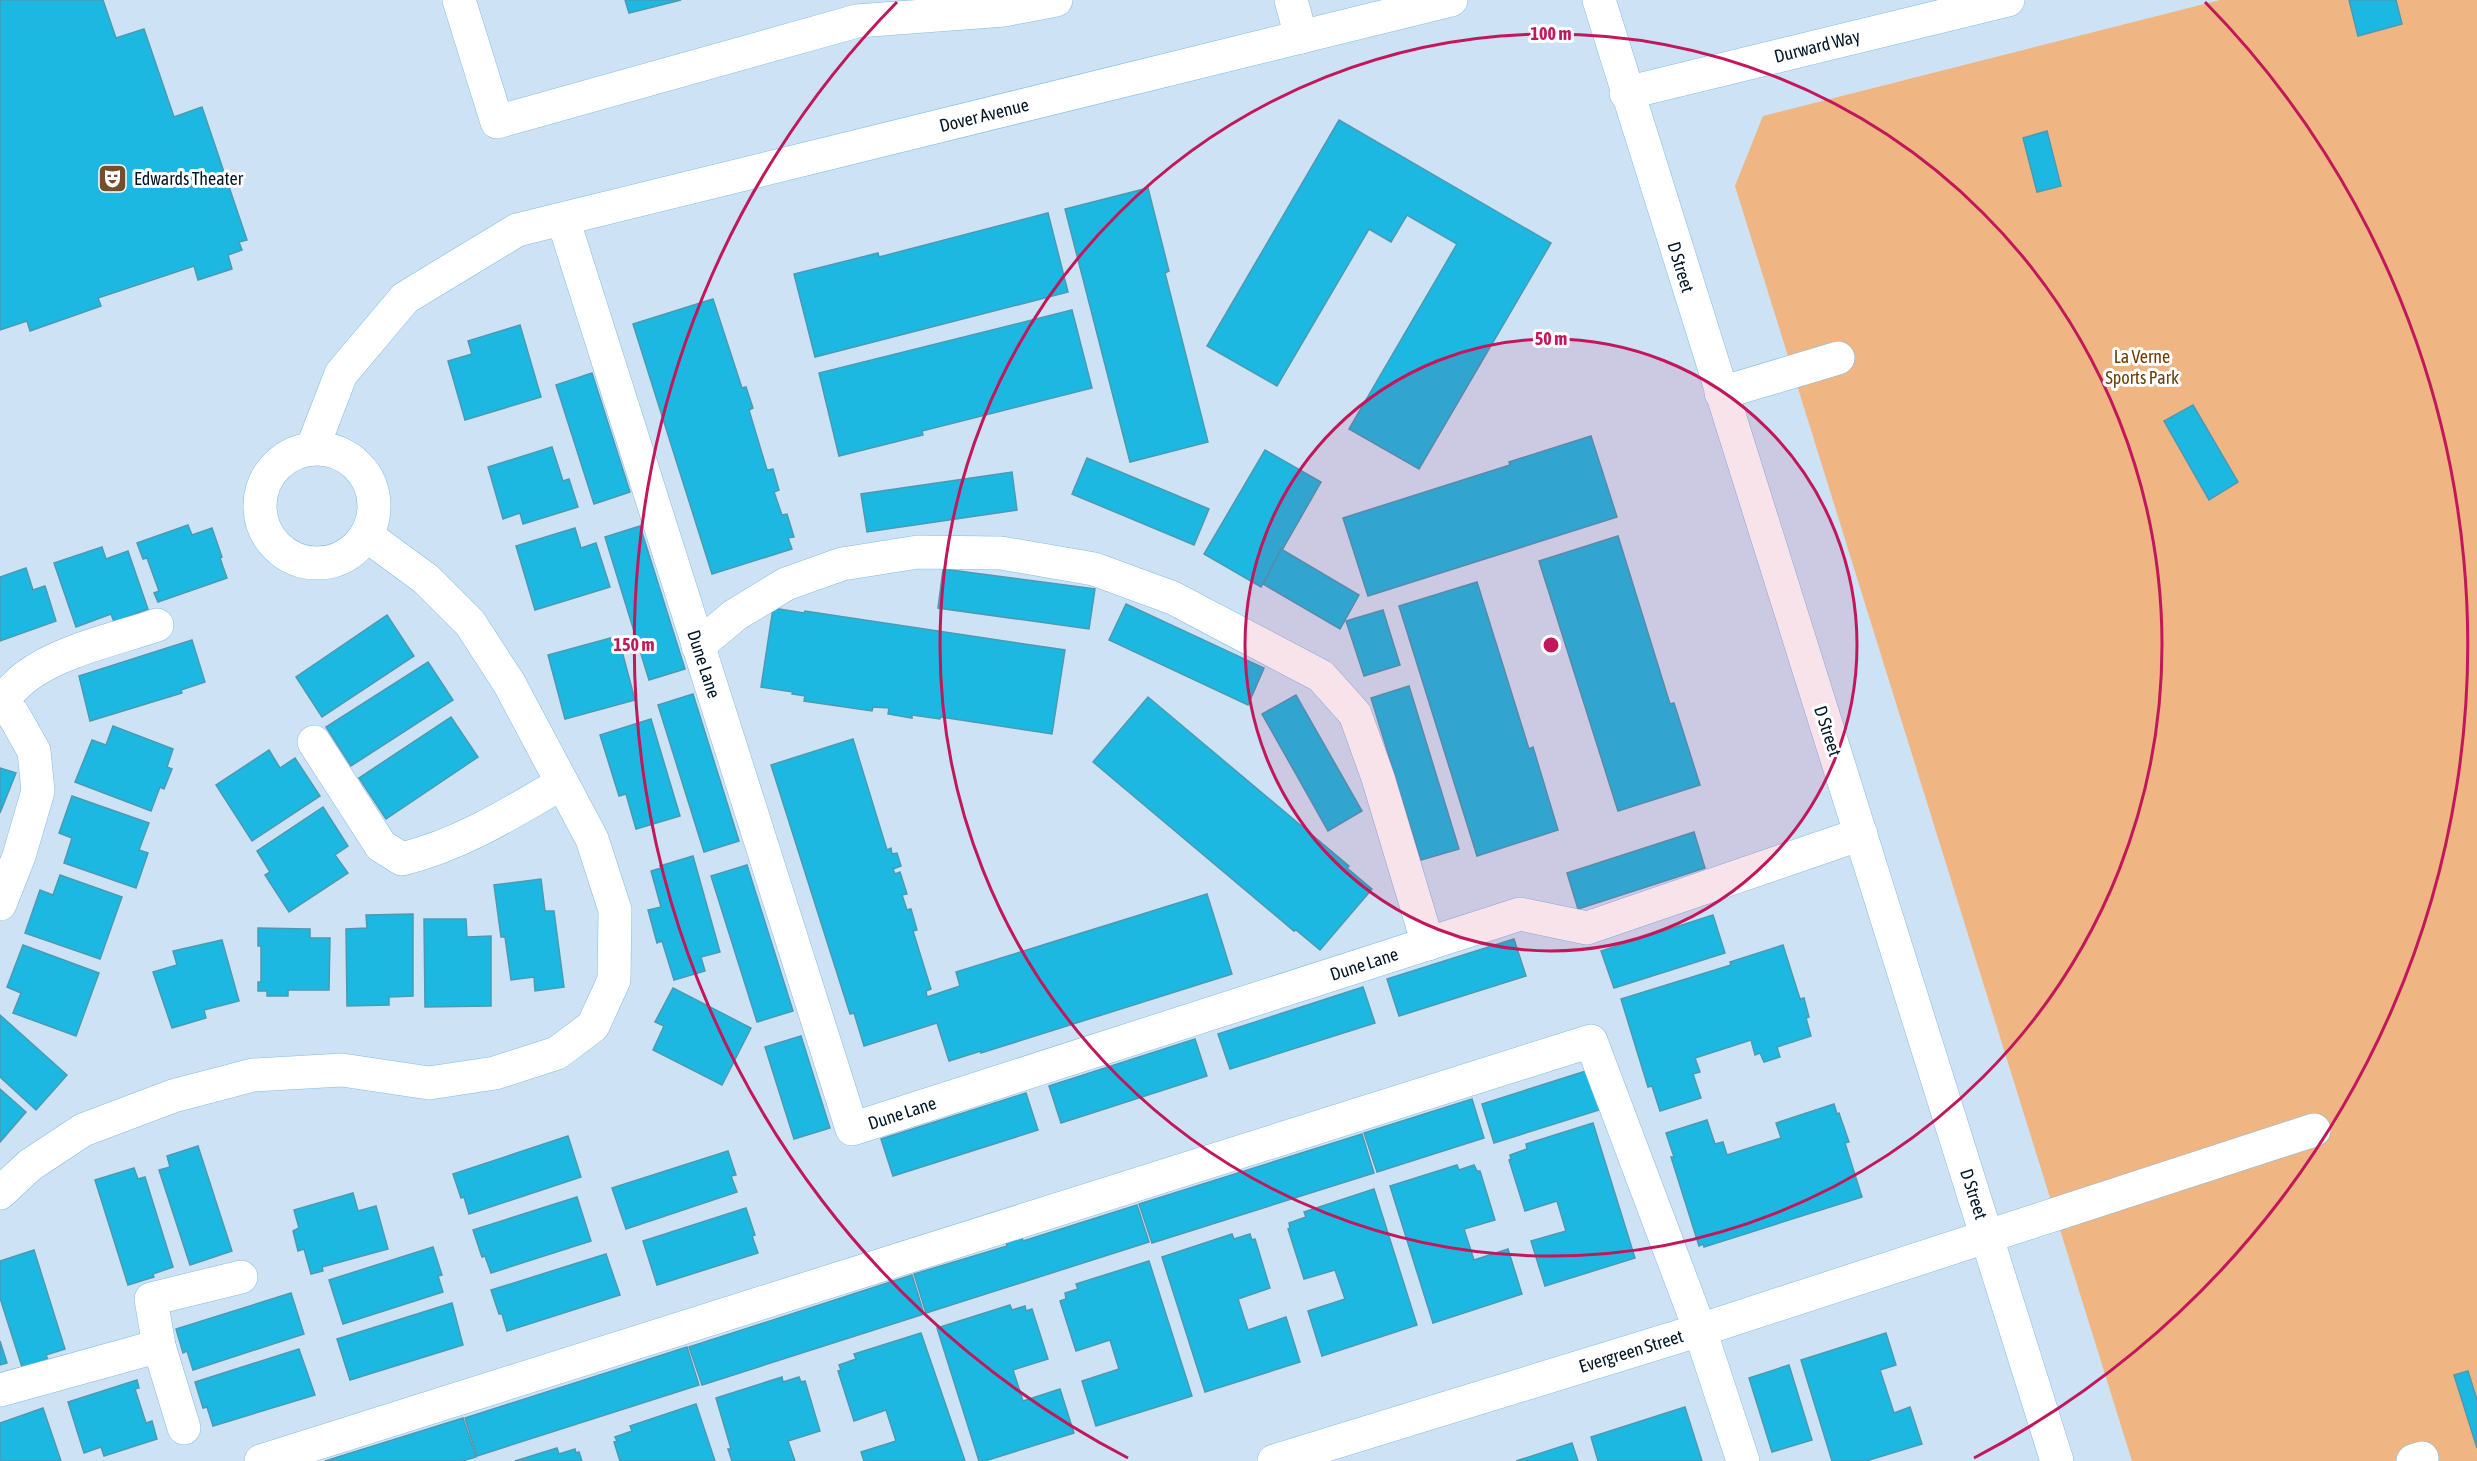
<svg xmlns="http://www.w3.org/2000/svg" width="2477" height="1461" viewBox="0 0 2477 1461" font-family="'Asap Condensed',sans-serif">
	<style>
		.green { fill: #efb582 }
		.building { fill: #1db8e1; stroke: #4a9ab4; stroke-width: 1.5 }
		.lines { fill: none; stroke-linecap: round; stroke-linejoin: round }
		.minor-casing { stroke: #81bbe6; stroke-width: 34 }
		.minor { stroke: #fff; stroke-width: 33 }
		.ring { fill: none; stroke: #c2185b; stroke-width: 3 }
		.labels { text-anchor: middle; dominant-baseline: central; stroke-width: 6; stroke-linejoin: round; paint-order: stroke }
		.street-label { font-size: 18px; fill: #011626; stroke: #fff }
		.poi-label { font-size: 18px; fill: #011626; stroke: #fff; text-anchor: start }
		.park-label { font-size: 18px; fill: #6e3c00; stroke: #fff }
		.centre { fill: #c2185b; stroke: #fff; stroke-width: 3 }
		.ring-label { font-size: 18px; text-anchor: middle; font-weight: bold; fill: #c2185b; stroke: #fff; stroke-width: 6; stroke-linejoin: round; paint-order: stroke }
	</style>
	<rect width="100%" height="100%" fill="#cde3f5"/>
	<!-- green -->
	<polygon class="green" points="2220,0 2477,0 2477,1461 2132,1461 1735,186 1763,116"/>
	<!-- building -->
	<g class="building">
		<polygon points="0,0 103,0 116,38 144,29 174,117 202,107 247,240 239,242 242,250 228,255 232,269 198,280 194,266 98,298 101,306 30,331 27,321 0,330"/>
		<polygon points="625,0 681,0 629,13"/>
		<polygon points="2349,0 2396,0 2402,24 2358,36"/>
		<polygon points="1339,120 1551,243 1419,469 1349,429 1457,244 1407,215 1391,242 1369,229 1277,386 1207,346"/>
		<polygon points="2047,131 2061,186 2037,192 2023,138"/>
		<polygon points="1148,188 1169,271 1165,273 1208,442 1130,462 1065,209"/>
		<polygon points="1048,213 1068,292 815,357 794,274 878,253 879,257"/>
		<polygon points="713,299 742,388 746,387 753,408 749,410 767,470 773,469 779,490 774,492 782,515 787,514 794,537 788,538 792,549 712,574 633,324"/>
		<polygon points="1072,310 1092,388 922,431 923,435 839,456 819,373"/>
		<polygon points="520,325 541,397 465,420 448,361 472,354 468,341"/>
		<polygon points="592,373 630,492 594,504 556,385"/>
		<polygon points="2193,405 2238,482 2209,500 2164,421"/>
		<polygon points="1591,436 1617,517 1368,596 1343,518 1510,465 1509,462"/>
		<polygon points="552,447 563,481 569,479 578,507 523,524 520,513 503,519 488,467"/>
		<polygon points="1265,450 1321,482 1261,587 1204,554"/>
		<polygon points="1087,458 1209,509 1194,545 1072,494"/>
		<polygon points="1012,472 1017,510 867,532 861,494"/>
		<polygon points="188,525 192,535 212,528 222,557 220,558 227,578 158,602 154,593 159,591 147,558 143,559 137,543"/>
		<polygon points="640,526 685,669 649,680 605,537"/>
		<polygon points="575,528 581,548 596,543 610,587 535,610 516,546"/>
		<polygon points="1618,536 1670,704 1674,703 1700,785 1618,811 1539,561"/>
		<polygon points="102,547 106,559 128,551 148,609 114,622 111,614 76,627 54,563"/>
		<polygon points="1281,549 1359,595 1340,629 1263,584"/>
		<polygon points="26,568 33,590 45,586 56,621 0,641 0,577"/>
		<polygon points="943,569 1095,589 1089,629 938,608"/>
		<polygon points="1477,582 1529,749 1533,747 1558,830 1477,856 1399,606"/>
		<polygon points="1126,604 1264,668 1248,705 1109,640"/>
		<polygon points="773,608 804,613 805,611 1065,650 1052,734 941,717 940,719 912,715 912,718 888,714 889,708 873,707 872,711 804,701 805,696 792,694 793,692 761,687"/>
		<polygon points="1383,610 1400,665 1364,676 1346,621"/>
		<polygon points="387,615 414,656 322,717 296,677"/>
		<polygon points="618,636 635,700 565,719 548,655"/>
		<polygon points="192,640 205,682 181,690 182,693 90,721 79,676"/>
		<polygon points="428,662 453,700 351,766 326,727"/>
		<polygon points="1409,686 1459,849 1421,860 1371,698"/>
		<polygon points="693,694 739,841 704,852 658,705"/>
		<polygon points="1296,695 1362,811 1328,831 1262,714"/>
		<polygon points="1148,697 1349,866 1347,868 1372,889 1320,950 1296,930 1294,931 1093,762"/>
		<polygon points="451,717 478,757 386,819 359,778"/>
		<polygon points="651,719 680,816 636,829 626,794 619,796 600,735"/>
		<polygon points="113,726 173,749 167,767 172,769 164,789 160,787 151,811 75,782 92,740 106,745"/>
		<polygon points="853,739 887,850 891,848 892,854 897,853 901,866 893,869 895,874 900,872 907,894 902,895 907,910 911,909 917,930 913,931 931,989 926,991 927,997 960,986 956,972 1207,894 1232,974 981,1053 981,1051 949,1061 937,1023 864,1046 854,1013 850,1014 771,765"/>
		<polygon points="269,750 280,768 295,758 320,796 252,841 216,785"/>
		<polygon points="0,768 16,773 0,813"/>
		<polygon points="72,796 149,823 139,850 148,853 136,888 64,863 72,838 59,833"/>
		<polygon points="323,807 348,846 335,855 348,873 289,912 265,875 270,872 257,851"/>
		<polygon points="1694,832 1705,868 1578,909 1567,873"/>
		<polygon points="693,856 720,952 701,957 705,971 674,980 662,941 657,943 648,910 661,907 651,871 661,868 660,866"/>
		<polygon points="747,865 793,1011 757,1022 711,876"/>
		<polygon points="60,875 122,897 100,959 25,933 40,890 53,895"/>
		<polygon points="541,879 545,911 554,911 564,987 535,991 534,977 511,980 505,937 501,937 494,885"/>
		<polygon points="413,914 413,996 389,997 389,1005 347,1006 346,929 367,928 366,915"/>
		<polygon points="1713,915 1725,953 1614,988 1601,951"/>
		<polygon points="424,919 466,919 467,937 491,936 491,1006 425,1007"/>
		<polygon points="258,928 310,929 310,938 330,938 329,990 288,990 288,996 267,996 267,991 258,991 258,982 261,982 261,946 258,946"/>
		<polygon points="1514,939 1526,976 1399,1016 1387,979"/>
		<polygon points="222,940 239,1001 204,1010 206,1018 172,1028 153,972 177,965 173,951"/>
		<polygon points="23,945 99,973 76,1036 13,1013 21,993 7,987"/>
		<polygon points="1783,945 1800,999 1804,998 1809,1017 1806,1018 1811,1036 1777,1047 1780,1057 1764,1062 1760,1053 1755,1055 1751,1040 1695,1058 1700,1072 1693,1074 1701,1098 1660,1111 1652,1086 1648,1087 1621,999 1731,965 1730,962"/>
		<polygon points="1363,987 1375,1023 1230,1069 1218,1034"/>
		<polygon points="673,988 751,1028 722,1085 653,1050 664,1026 655,1022"/>
		<polygon points="0,1015 67,1075 36,1110 0,1077"/>
		<polygon points="801,1036 830,1128 794,1139 765,1047"/>
		<polygon points="1195,1039 1207,1076 1061,1123 1049,1086"/>
		<polygon points="1589,1070 1602,1109 1494,1143 1482,1104"/>
		<polygon points="0,1089 26,1112 0,1142"/>
		<polygon points="1026,1093 1038,1130 893,1176 881,1139"/>
		<polygon points="1472,1099 1484,1138 1377,1172 1364,1133"/>
		<polygon points="1834,1104 1837,1114 1839,1113 1849,1142 1845,1143 1862,1197 1704,1247 1703,1244 1699,1246 1671,1157 1674,1157 1666,1133 1707,1120 1715,1144 1723,1142 1727,1155 1781,1138 1776,1123"/>
		<polygon points="1593,1123 1635,1258 1545,1286 1531,1241 1566,1231 1557,1201 1525,1211 1509,1160 1511,1159 1510,1155 1527,1149 1526,1144"/>
		<polygon points="1362,1134 1374,1173 1152,1243 1139,1204"/>
		<polygon points="568,1136 581,1177 469,1214 464,1197 461,1198 453,1174"/>
		<polygon points="198,1146 232,1251 190,1265 159,1170 170,1167 167,1156"/>
		<polygon points="728,1151 736,1175 731,1176 737,1192 626,1229 612,1188"/>
		<polygon points="1457,1165 1459,1170 1474,1165 1477,1171 1480,1171 1495,1220 1464,1229 1474,1260 1508,1249 1522,1294 1433,1323 1390,1186"/>
		<polygon points="134,1168 138,1179 145,1177 173,1267 153,1274 154,1277 128,1285 95,1180"/>
		<polygon points="1374,1189 1417,1325 1322,1356 1308,1311 1345,1299 1335,1270 1304,1279 1288,1229 1290,1228 1289,1223 1306,1217 1304,1212"/>
		<polygon points="353,1193 358,1211 376,1206 388,1249 322,1267 323,1271 311,1274 304,1249 298,1251 293,1231 299,1228 294,1210"/>
		<polygon points="577,1197 591,1241 491,1273 485,1256 482,1257 473,1230"/>
		<polygon points="1137,1205 1149,1242 926,1313 914,1274 1007,1246 1006,1242 1022,1237 1023,1241"/>
		<polygon points="746,1208 755,1235 752,1236 758,1253 657,1285 643,1241"/>
		<polygon points="1232,1234 1234,1239 1250,1234 1252,1240 1255,1239 1270,1288 1238,1299 1248,1330 1286,1317 1300,1362 1205,1392 1162,1257"/>
		<polygon points="433,1247 442,1275 438,1276 443,1292 343,1324 329,1280"/>
		<polygon points="34,1250 65,1349 46,1355 48,1360 22,1367 0,1298 0,1261"/>
		<polygon points="606,1254 620,1295 507,1331 502,1314 499,1314 491,1290"/>
		<polygon points="1149,1261 1192,1396 1096,1426 1082,1381 1119,1369 1110,1340 1076,1351 1060,1301 1066,1299 1065,1293 1078,1289 1076,1284"/>
		<polygon points="912,1275 924,1314 702,1385 689,1347"/>
		<polygon points="291,1293 304,1334 193,1370 187,1351 183,1353 176,1329"/>
		<polygon points="452,1303 463,1345 350,1380 337,1339"/>
		<polygon points="1010,1305 1012,1310 1025,1306 1026,1311 1032,1309 1048,1359 1013,1370 1023,1401 1060,1389 1074,1433 985,1461 979,1461 937,1328"/>
		<polygon points="921,1333 965,1461 864,1461 861,1452 896,1441 886,1410 854,1421 838,1371 841,1370 839,1365 856,1359 854,1354"/>
		<polygon points="1886,1333 1896,1365 1880,1370 1894,1413 1910,1407 1922,1444 1866,1461 1832,1461 1801,1360"/>
		<polygon points="0,1341 7,1363 0,1365"/>
		<polygon points="687,1347 699,1385 477,1456 465,1418"/>
		<polygon points="299,1349 315,1395 213,1426 207,1407 203,1408 195,1382"/>
		<polygon points="1789,1365 1812,1440 1772,1452 1749,1378"/>
		<polygon points="2468,1371 2477,1400 2477,1448 2454,1375"/>
		<polygon points="782,1377 783,1382 799,1377 801,1382 805,1381 820,1431 788,1441 795,1461 732,1461 728,1449 731,1449 716,1398"/>
		<polygon points="137,1380 139,1388 135,1389 146,1423 152,1421 157,1439 104,1456 101,1447 84,1453 68,1402"/>
		<polygon points="696,1404 715,1461 620,1461 614,1442 617,1441 615,1437 632,1431 630,1426"/>
		<polygon points="1685,1407 1702,1461 1598,1461 1591,1437"/>
		<polygon points="43,1408 61,1461 0,1461 0,1423"/>
		<polygon points="463,1418 476,1457 462,1461 325,1461"/>
		<polygon points="1572,1443 1578,1461 1516,1461"/>
		<polygon points="557,1448 559,1454 575,1449 576,1453 579,1452 582,1461 515,1461"/>
	</g>
	<g class="lines">
		<defs>
			<g id="minor">
				<polyline points="459,0 497,122 857,21 1004,10 1056,0"/>
				<polyline points="1291,0 1301,37"/>
				<polyline points="1599,0 2057,1461"/>
				<polyline points="1626,93 2008,0"/>
				<polyline points="563,219 852,1129 1520,914 1587,928 1861,834"/>
				<polyline points="1721,393 1838,358"/>
				<circle cx="317" cy="506" r="57"/>
				<polyline points="312,449 341,374 405,298 517,230 1451,0"/>
				<polyline points="698,646 735,615 786,584 842,564 918,552 1001,553 1094,569 1173,598 1321,676 1355,714 1378,778 1428,944"/>
				<path d="M0 702C9 693 17 683 27 676 61 650 117 639 157 625"/>
				<polyline points="0,706 13,714 34,751 38,791 19,856 0,904"/>
				<path d="M314 742 381 846 402 859C460 845 511 813 562 783"/>
				<polyline points="0,1193 30,1165 83,1130 173,1096 253,1075 342,1070 429,1083 495,1073 557,1053 593,1026 614,980 615,910 592,839 509,683 470,623 426,579 366,535"/>
				<polyline points="159,1346 184,1428"/>
				<polyline points="0,1390 159,1346 151,1299 241,1277"/>
				<polyline points="261,1461 1591,1041 1700,1330 1743,1461"/>
				<polyline points="1274,1461 1700,1330 2314,1130"/>
				<polyline points="2413,1461 2422,1458"/>
			</g>
		</defs>
		<!-- minor casing -->
		<use href="#minor" class="minor-casing"/>
		<!-- minor -->
		<use href="#minor" class="minor"/>
	</g>
	<!-- distance rings -->
	<circle cx="1551" cy="645" r="306" fill="#c2185b" fill-opacity=".12"/>
	<g class="ring">
		<circle cx="1551" cy="645" r="306"/>
		<circle cx="1551" cy="645" r="611"/>
		<path d="M1128 1458A917 917 0 0 1 897 2M2205 2A917 917 0 0 1 1974 1458"/>
	</g>
	<!-- icons -->
	<defs>
		<symbol id="theatre-square" viewBox="-11 -11 22 22"><rect x="-9" y="-9" width="18" height="18" rx="4" fill="#754e2b" stroke="#fff"/><path d="M-5-5.5Q0-4 5-5.5V0Q5 5 0 6Q-5 5-5 0ZM-3.3-2.5H-1v1.5H-3.3ZM1-2.5H3.3v1.5H1ZM-2.8 1Q0 5.5 2.8 1Z" fill="#fff"/></symbol>
	</defs>
	<g fill-rule="evenodd">
		<use href="#theatre-square" x="96" y="162" width="33" height="33"/>
	</g>
	<g class="labels">
		<!-- street labels -->
		<g class="street-label">
			<text transform="translate(1817 46) rotate(-14)">Durward Way</text>
			<text transform="translate(984 115) rotate(-14)">Dover Avenue</text>
			<text transform="translate(1681 267) rotate(73)">D Street</text>
			<text transform="translate(704 664) rotate(72)">Dune Lane</text>
			<text transform="translate(1828 731) rotate(72)">D Street</text>
			<text transform="translate(1364 964) rotate(-18)">Dune Lane</text>
			<text transform="translate(902 1113) rotate(-18)">Dune Lane</text>
			<text transform="translate(1974 1194) rotate(72)">D Street</text>
			<text transform="translate(1631 1351) rotate(-17)">Evergreen Street</text>
		</g>
		<!-- poi labels -->
		<g class="poi-label">
			<text x="134" y="178">Edwards Theater</text>
		</g>
		<!-- park labels -->
		<g class="park-label">
			<text x="2142" y="356">La Verne<tspan x="2142" dy="21">Sports Park</tspan></text>
		</g>
	</g>
	<circle cx="1551" cy="645" r="9" class="centre"/>
	<g class="ring-label">
		<text x="1551" y="40">100 m</text>
		<text x="1551" y="345">50 m</text>
		<text x="634" y="651">150 m</text>
	</g>
</svg>
